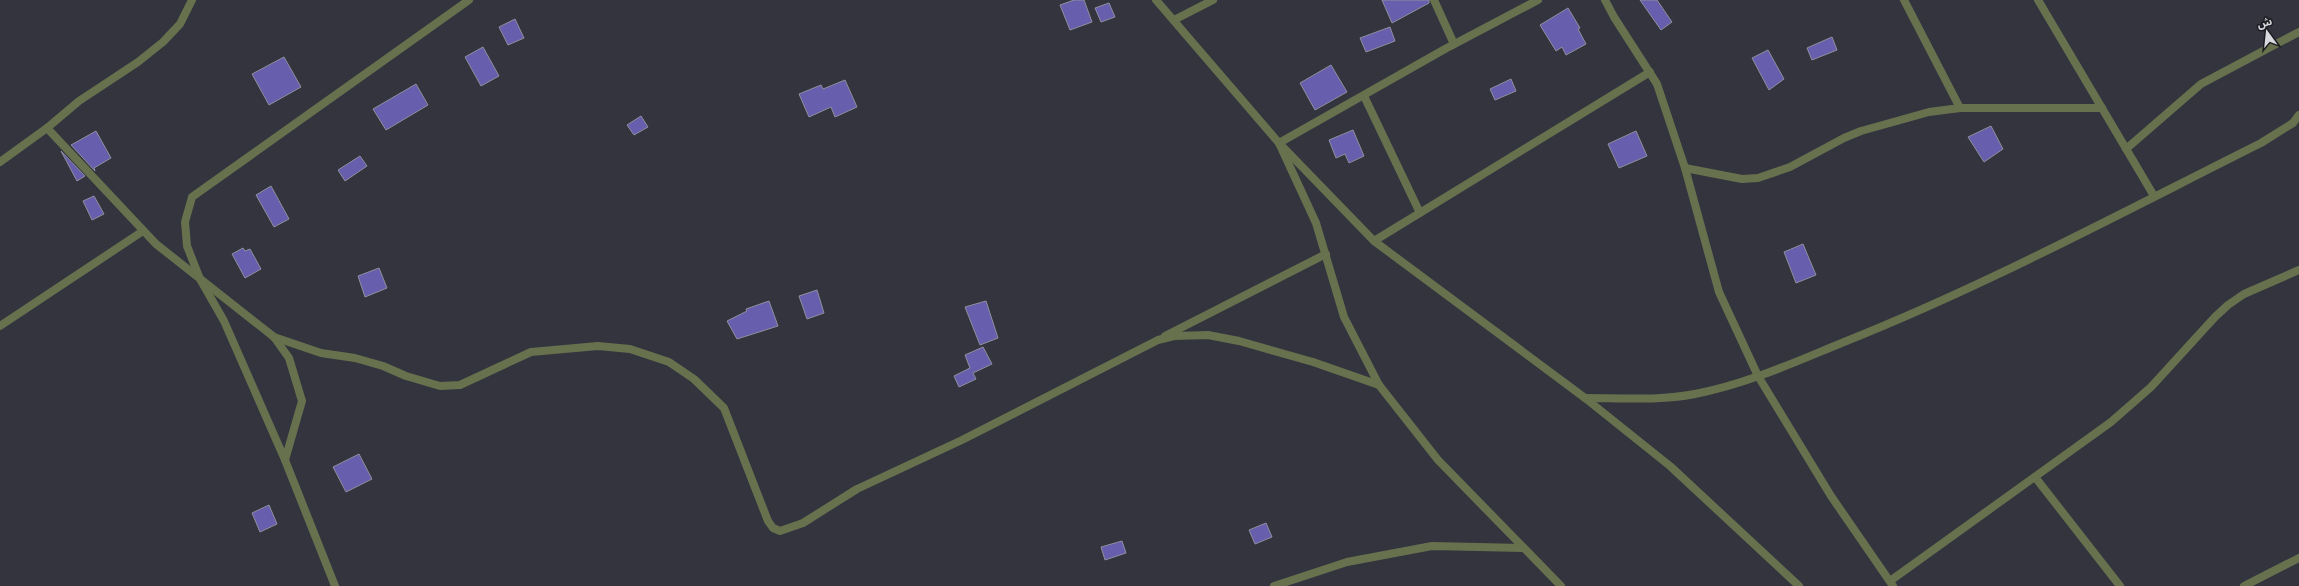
<svg xmlns="http://www.w3.org/2000/svg" width="2299" height="586" viewBox="0 0 2299 586" font-family="Bitter,'Noto Sans Arabic',serif">
	<style>
		.building { fill: #675ead; stroke: #908f9d }
		.lines { fill: none; stroke-linecap: round; stroke-linejoin: round }
		.minor { stroke: #67714d; stroke-width: 8 }
	</style>
	<rect width="100%" height="100%" fill="#34343f"/>
	<!-- building -->
	<g class="building">
		<polygon points="1074,0 1084,0 1092,22 1070,30 1060,5"/>
		<polygon points="1382,0 1429,0 1429,3 1392,23"/>
		<polygon points="1640,0 1657,0 1672,22 1661,30"/>
		<polygon points="1109,3 1115,17 1101,22 1095,8"/>
		<polygon points="1568,8 1580,28 1578,29 1586,44 1566,55 1562,47 1556,51 1540,25"/>
		<polygon points="515,19 524,38 508,45 499,27"/>
		<polygon points="1390,27 1395,41 1366,52 1360,38"/>
		<polygon points="1832,37 1837,50 1812,60 1807,48"/>
		<polygon points="483,47 499,76 481,86 465,57"/>
		<polygon points="1768,50 1784,79 1769,90 1752,58"/>
		<polygon points="284,57 301,87 269,105 252,74"/>
		<polygon points="1331,65 1347,92 1315,110 1300,83"/>
		<polygon points="1511,79 1516,91 1495,100 1490,89"/>
		<polygon points="845,80 857,107 835,117 831,107 809,117 799,94 821,85 823,89"/>
		<polygon points="416,84 428,105 386,130 373,109"/>
		<polygon points="641,116 648,127 634,135 627,125"/>
		<polygon points="1991,126 2003,149 1984,162 1968,137"/>
		<polygon points="1353,130 1364,156 1349,163 1345,154 1336,158 1329,140"/>
		<polygon points="96,131 111,158 94,168 95,171 71,145"/>
		<polygon points="1636,131 1647,156 1619,168 1608,144"/>
		<polygon points="61,151 85,176 77,181"/>
		<polygon points="360,156 367,166 345,181 338,170"/>
		<polygon points="271,186 289,219 274,227 256,195"/>
		<polygon points="94,196 104,214 92,220 83,201"/>
		<polygon points="1803,244 1816,275 1796,283 1784,252"/>
		<polygon points="243,248 245,251 250,249 261,269 245,278 232,254"/>
		<polygon points="379,268 387,288 365,297 358,276"/>
		<polygon points="817,290 824,313 807,319 799,296"/>
		<polygon points="769,301 778,326 737,339 727,321 747,311 746,309"/>
		<polygon points="986,301 998,338 980,345 965,307"/>
		<polygon points="983,347 992,364 973,373 976,379 959,387 954,376 970,368 965,355"/>
		<polygon points="359,454 372,479 346,492 333,467"/>
		<polygon points="269,505 277,524 260,532 252,513"/>
		<polygon points="1266,523 1272,537 1255,544 1249,530"/>
		<polygon points="1122,541 1126,553 1105,560 1101,547"/>
	</g>
	<g class="lines">
		<!-- minor -->
		<g class="minor">
			<polyline points="1156,0 1279,143 1374,241 1585,398 1670,466 1799,586"/>
			<polyline points="1434,0 1454,44"/>
			<polyline points="1538,0 1445,49 1279,143 1316,223 1344,317 1379,385 1438,460 1561,586"/>
			<polyline points="1605,0 1614,17 1657,84 1685,168 1719,292 1758,376 1831,496 1893,586"/>
			<polyline points="1904,0 1960,108"/>
			<polyline points="2038,0 2154,196"/>
			<polyline points="1174,20 1213,0"/>
			<polyline points="1364,96 1420,213"/>
			<polyline points="47,128 79,101 138,62 163,42 180,24 192,0"/>
			<polyline points="2126,149 2201,84 2299,32"/>
			<polyline points="0,162 47,128 156,244 274,337 289,358 302,401 285,460 335,586"/>
			<polyline points="1685,168 1742,179 1758,178 1790,167 1844,138 1861,131 1929,112 1960,108 2102,108"/>
			<polyline points="1374,241 1650,72"/>
			<polyline points="0,326 143,231"/>
			<polyline points="1165,336 1326,254"/>
			<polyline points="274,337 321,353 355,358 383,366 406,376 440,386 460,385 531,352 598,346 630,349 669,362 694,379 724,408 768,521 773,528 780,531 803,523 857,489 962,440 1158,340 1174,336 1208,335 1239,341 1313,362 1379,385"/>
			<path d="M1585 398C1621 398 1659 401 1695 394 1747 384 1795 362 1844 342 1987 285 2123 212 2261 143L2293 123 2299 115"/>
			<polyline points="285,460 224,321 200,279 187,246 185,222 192,197 469,0"/>
			<polyline points="2035,477 2120,586"/>
			<polyline points="1890,581 2111,422 2151,387 2215,317 2228,305 2244,294 2299,270"/>
			<polyline points="1274,586 1347,562 1432,546 1523,548"/>
			<polyline points="2244,586 2299,558"/>
		</g>
	</g>
	<!-- north arrow -->
	<g transform="translate(2267 32) rotate(345)" stroke="#1c1c21" stroke-width="3" paint-order="stroke">
	<path d="M0-3L7 15L0 10L-7 15Z" fill="#d8d8df"/>
	<text y="-6" font-size="11" font-weight="bold" text-anchor="middle" fill="#d8d8df">ش</text>
	</g>
</svg>
